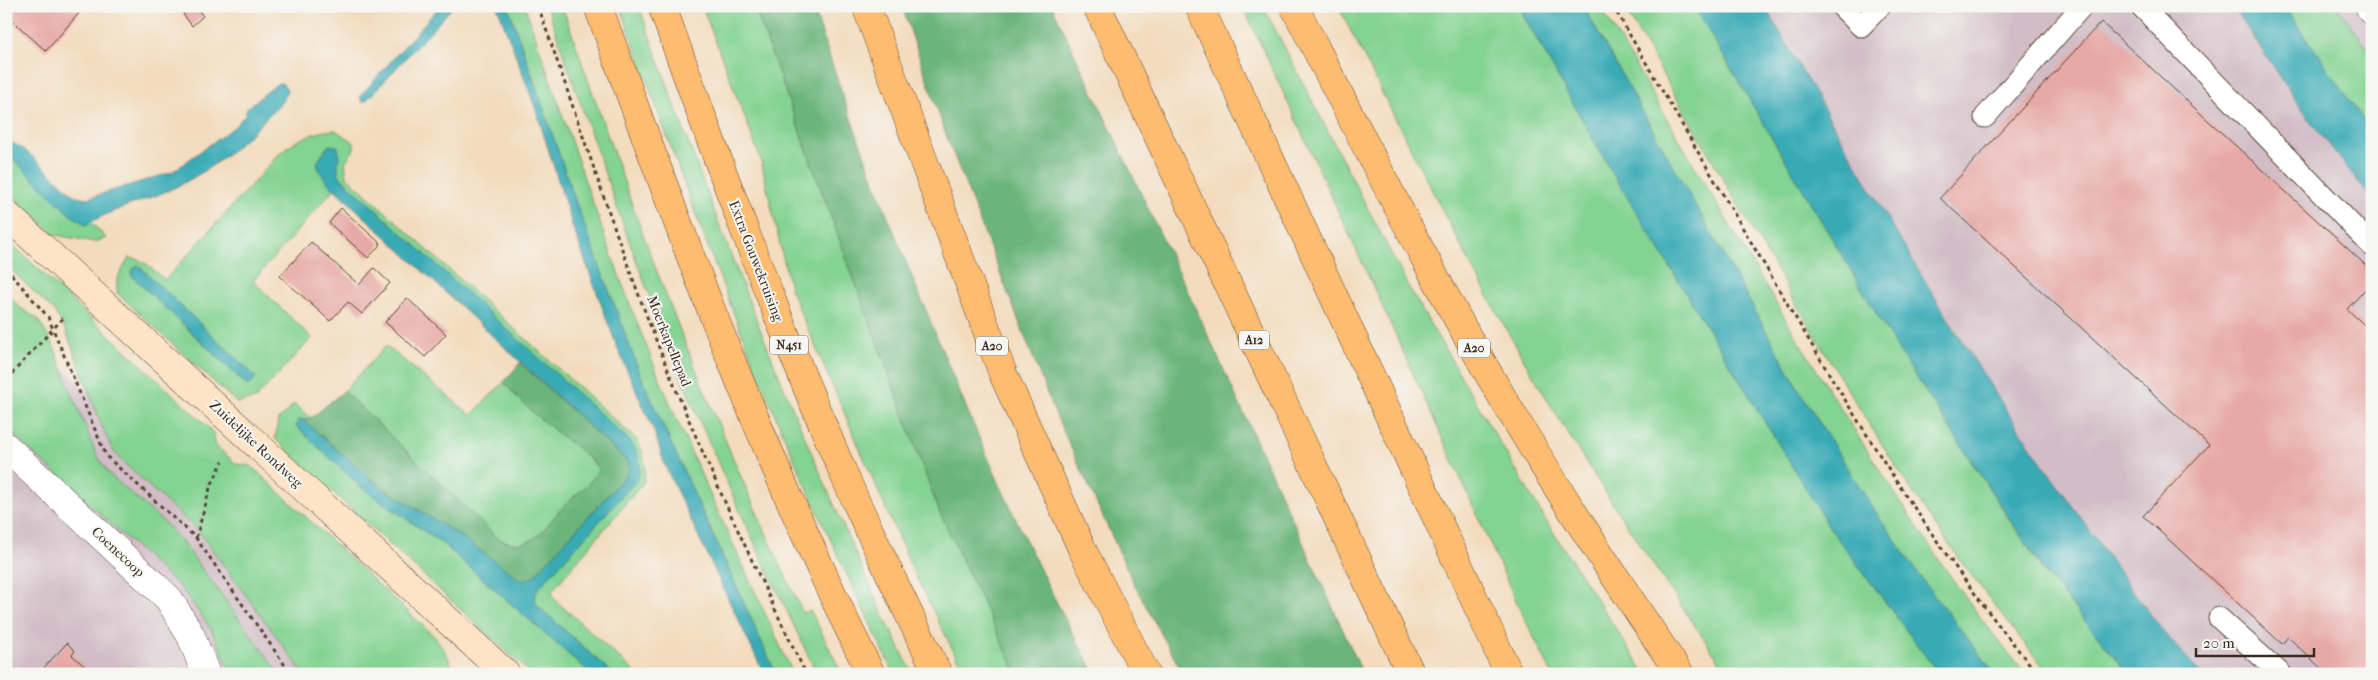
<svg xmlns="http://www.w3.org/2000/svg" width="2378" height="680" viewBox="0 0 2378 680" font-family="'IM FELL French Canon',serif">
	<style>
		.industrial { fill: #d2bdc6 }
		.green { fill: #83d392; stroke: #5f7e58; fill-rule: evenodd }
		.forest { fill: #6ab57c; stroke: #52704d }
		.water { fill: #39aab6; stroke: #3a6a6a }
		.building { fill: #e7a9a6 }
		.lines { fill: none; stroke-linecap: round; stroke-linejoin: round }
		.lane-casing { stroke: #574536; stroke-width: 23 }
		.street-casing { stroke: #574536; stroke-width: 29 }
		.secondary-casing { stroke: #574536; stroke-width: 29 }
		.primary-casing { stroke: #574536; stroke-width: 29 }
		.highway-casing { stroke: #574536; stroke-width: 29 }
		.path { stroke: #574536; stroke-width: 3; stroke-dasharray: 4 4; stroke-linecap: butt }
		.lane { stroke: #fff; stroke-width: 21 }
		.street { stroke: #fff; stroke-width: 28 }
		.secondary { stroke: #fee4c6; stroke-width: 28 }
		.primary { stroke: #fdbc70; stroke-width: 28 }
		.highway { stroke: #fdbc70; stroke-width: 28 }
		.labels { text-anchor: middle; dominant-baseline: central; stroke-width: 4; stroke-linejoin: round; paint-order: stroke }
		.shield { fill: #f6f6f2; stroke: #73675e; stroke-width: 1 }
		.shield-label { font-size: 12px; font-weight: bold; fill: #3b2a1e }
		.street-label { font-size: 14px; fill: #3b2a1e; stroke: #f6f6f2 }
	</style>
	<rect width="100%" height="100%" fill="#f6f6f2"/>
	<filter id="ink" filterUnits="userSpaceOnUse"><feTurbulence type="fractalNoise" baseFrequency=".02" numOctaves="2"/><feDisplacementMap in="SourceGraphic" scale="10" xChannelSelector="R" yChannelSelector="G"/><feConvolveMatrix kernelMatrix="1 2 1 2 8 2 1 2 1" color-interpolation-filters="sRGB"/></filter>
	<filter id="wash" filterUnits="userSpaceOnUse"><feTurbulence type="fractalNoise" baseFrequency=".0096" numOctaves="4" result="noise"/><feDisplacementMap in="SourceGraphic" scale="20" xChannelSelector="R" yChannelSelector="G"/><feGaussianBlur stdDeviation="1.12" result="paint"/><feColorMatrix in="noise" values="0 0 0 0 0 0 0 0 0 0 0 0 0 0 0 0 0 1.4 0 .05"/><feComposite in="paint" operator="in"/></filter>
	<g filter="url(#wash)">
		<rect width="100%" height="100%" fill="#f3dcbe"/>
		<!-- industrial -->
		<g class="industrial">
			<polygon points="1766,6 2372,6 2372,674 2178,674 2108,598 1892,228"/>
			<polygon points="6,312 378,674 6,674"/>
		</g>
		<!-- green -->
		<g class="green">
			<path d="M508 6H525C567 128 607 251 656 370 698 473 747 573 793 674H776L642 379 576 203Z"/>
			<path d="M547 6H562C598 106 631 207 670 305 711 409 755 512 803 613L811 611 842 674H817C770 576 723 479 682 379 632 256 590 131 547 6Z"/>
			<path d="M620 6H639C695 164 754 321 821 475 850 541 879 610 913 674H894C845 571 796 469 754 364 706 246 663 126 620 6Z"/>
			<polygon points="702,6 754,6 939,511 1017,674 965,674 913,571 790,288 760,157"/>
			<polygon points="1243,6 1263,6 1409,288 1546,521 1645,674 1552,674 1517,603 1393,329"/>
			<path d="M1338 6H1518L1613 174 1830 528 1939 674H1728C1665 582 1601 490 1544 394 1469 269 1405 136 1338 6Z"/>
			<path d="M1583 6H1600C1688 153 1772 302 1865 447 1915 524 1965 604 2026 674H1995L1924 582 1869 502 1801 393Z"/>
			<path d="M1623 6H1694L1895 345 2044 572 2129 674H2049C1998 611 1948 547 1904 479 1804 325 1716 164 1623 6Z"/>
			<polygon points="2284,6 2337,6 2372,54 2372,132"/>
			<path d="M335 130C356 144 361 141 345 162L347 177 638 441C644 456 647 467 643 483L552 591 553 598 637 674H613L537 605 534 598 537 590 631 442 340 177 336 167 339 156 332 145 326 148 317 163 320 172 334 189 253 281 312 338 255 399 237 403 117 293V279L129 258C146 259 152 270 165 280L280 153C295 140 315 131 335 130ZM138 265 256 377 248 386 132 276 131 274Z"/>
			<polygon points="6,152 86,224 91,222 106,238 95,242 55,235 6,191"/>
			<polygon points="6,239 208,427 214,434 214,444 236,464 251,466 436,638 447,655 455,674 304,674 200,533 122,461 112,449 105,434 66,331 55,312 6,265"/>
			<polygon points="6,293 22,309 38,319 53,345 96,454 109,474 168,526 182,542 280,674 232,674 211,629 180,587 6,428 6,389 10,386 6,383"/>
			<path d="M386 346 471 415 504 382C518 399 534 415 552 428 568 442 585 452 599 469 588 488 583 488 568 502 545 523 536 557 497 538L344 391Z"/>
			<polygon points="294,404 311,418 301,420 296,426 361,487 444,545 591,674 531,674 275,439 278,420"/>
		</g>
		<!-- forest -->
		<g class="forest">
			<path d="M754 6H813C848 118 891 227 936 335 983 451 1034 565 1095 674H1017L939 511Z"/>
			<polygon points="902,6 1052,6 1194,305 1363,674 1183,674 1134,584 1054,411 946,135"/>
			<path d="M520 363 629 463 628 473 533 577C526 581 523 582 515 578L462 537 378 485 303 420 311 418 344 391 497 538C536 557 545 523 568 502 583 488 587 488 599 469 585 452 568 442 552 428 534 415 518 399 504 382Z"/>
		</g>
		<!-- water -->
		<g class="water">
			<polygon points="440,6 454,6 366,101 362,102 360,96"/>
			<polygon points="497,6 508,6 576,203 642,379 776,674 764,674 665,466 654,431 617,347 573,228 535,107"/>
			<polygon points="1518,6 1583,6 1801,393 1869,502 1924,582 1995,674 1939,674 1830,528 1613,174"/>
			<path d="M1694 6H1765C1865 180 1963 356 2081 518 2120 572 2155 626 2201 674H2129L2045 572 1895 345Z"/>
			<polygon points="2232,6 2284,6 2372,132 2372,199 2312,123"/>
			<path d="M278 83H282L287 89C287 99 275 109 268 116 241 146 205 175 167 191 140 203 112 209 86 225L68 213 6 152V144L9 141 24 149 75 196 88 198 172 172 234 127 245 115 247 108Z"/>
			<path d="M329 145 337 146C343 157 334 166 340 177L631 442C639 454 644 469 636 481L537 590 534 598 537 605 613 674H591L444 545 361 487 296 426 298 420H303L378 485 462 537 522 581 533 577 628 473 629 463 329 184 320 172 317 163Z"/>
			<polygon points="138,265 256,377 248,386 132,276 131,271"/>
		</g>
		<g id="blocks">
			<!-- building -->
			<g class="building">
				<polygon points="6,6 74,6 80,12 46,51 6,15"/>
				<polygon points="192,6 195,6 203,16 192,26 183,14"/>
				<polygon points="2101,22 2372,271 2372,282 2347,309 2372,332 2372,674 2327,674 2288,637 2282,644 2143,516 2209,445 1940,198"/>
				<polygon points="341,208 381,244 368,258 329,223"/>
				<polygon points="311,242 359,285 374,268 390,283 362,314 348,302 330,321 280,276"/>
				<polygon points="407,298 446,334 425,357 385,322"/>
				<polygon points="67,643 75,651 72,655 93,674 38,674"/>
			</g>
		</g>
	</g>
	<g filter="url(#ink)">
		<use href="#blocks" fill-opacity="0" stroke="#574536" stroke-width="1"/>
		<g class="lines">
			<defs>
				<g id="lane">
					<polyline points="1841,6 1861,26 1880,6"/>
					<polyline points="2141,6 2372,246"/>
					<polyline points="1985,117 2082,6"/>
					<polyline points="2219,618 2281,674"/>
				</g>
				<g id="street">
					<polyline points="2369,6 2372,11"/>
					<polyline points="6,447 169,599 191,636 206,674"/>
				</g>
				<polyline id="secondary" points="6,214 506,674"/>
				<g id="primary">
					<path d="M598 6C680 233 763 458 871 674"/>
					<path d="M662 6C720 168 780 329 849 486 877 549 908 612 938 674"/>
				</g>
				<g id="highway">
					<polyline points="866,6 1003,374 1082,549 1146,674"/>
					<polyline points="1097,6 1411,674"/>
					<polyline points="1199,6 1509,674"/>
					<path d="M1294 6C1352 119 1409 232 1471 343 1535 457 1607 566 1680 674"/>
				</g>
			</defs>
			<!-- lane casing -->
			<use href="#lane" class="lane-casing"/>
			<!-- street casing -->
			<use href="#street" class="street-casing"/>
			<!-- secondary casing -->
			<use href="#secondary" class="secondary-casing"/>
			<!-- primary casing -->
			<use href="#primary" class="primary-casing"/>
			<!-- highway casing -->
			<use href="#highway" class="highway-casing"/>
			<!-- path -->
			<g class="path">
				<path d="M538 6C577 116 612 227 654 335 699 450 752 562 806 674"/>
				<path d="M1613 6C1663 92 1713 178 1764 264 1847 406 1932 547 2038 674"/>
				<polyline points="6,268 48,317 106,456 196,538 291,674"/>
				<polyline points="6,380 65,316"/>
				<polyline points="196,538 210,488 223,461"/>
			</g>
			<!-- lane -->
			<use href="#lane" class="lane"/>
			<!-- street -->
			<use href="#street" class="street"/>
			<!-- secondary -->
			<use href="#secondary" class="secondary"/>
			<!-- primary -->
			<use href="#primary" class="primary"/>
			<!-- highway -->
			<use href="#highway" class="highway"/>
		</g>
	</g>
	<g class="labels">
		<!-- shield labels -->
		<g class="shield">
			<rect x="1239" y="330.5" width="30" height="19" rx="4"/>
			<rect x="770" y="335.5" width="38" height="19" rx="4"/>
			<rect x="976" y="336.5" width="32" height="19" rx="4"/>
			<rect x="1458" y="338.5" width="32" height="19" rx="4"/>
		</g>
		<g class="shield-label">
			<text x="1254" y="340">A12</text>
			<text x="789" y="345">N451</text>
			<text x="992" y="346">A20</text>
			<text x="1474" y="348">A20</text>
		</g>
		<!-- street labels -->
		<g class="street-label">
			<text transform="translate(756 261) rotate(69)">Extra Gouwekruising</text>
			<text transform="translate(669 341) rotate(68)">Moerkapellepad</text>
			<text transform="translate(256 444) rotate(43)">Zuidelijke Rondweg</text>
			<text transform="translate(118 552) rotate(43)">Coenecoop</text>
		</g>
	</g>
	<!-- margin -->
	<rect width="2378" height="680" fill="none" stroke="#f6f6f2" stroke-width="25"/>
	<!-- scale -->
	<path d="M2196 648v8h118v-8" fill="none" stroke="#3b2a1e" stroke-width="2.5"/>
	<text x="2203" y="648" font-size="15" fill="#3b2a1e" stroke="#f6f6f2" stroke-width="4" paint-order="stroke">20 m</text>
</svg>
